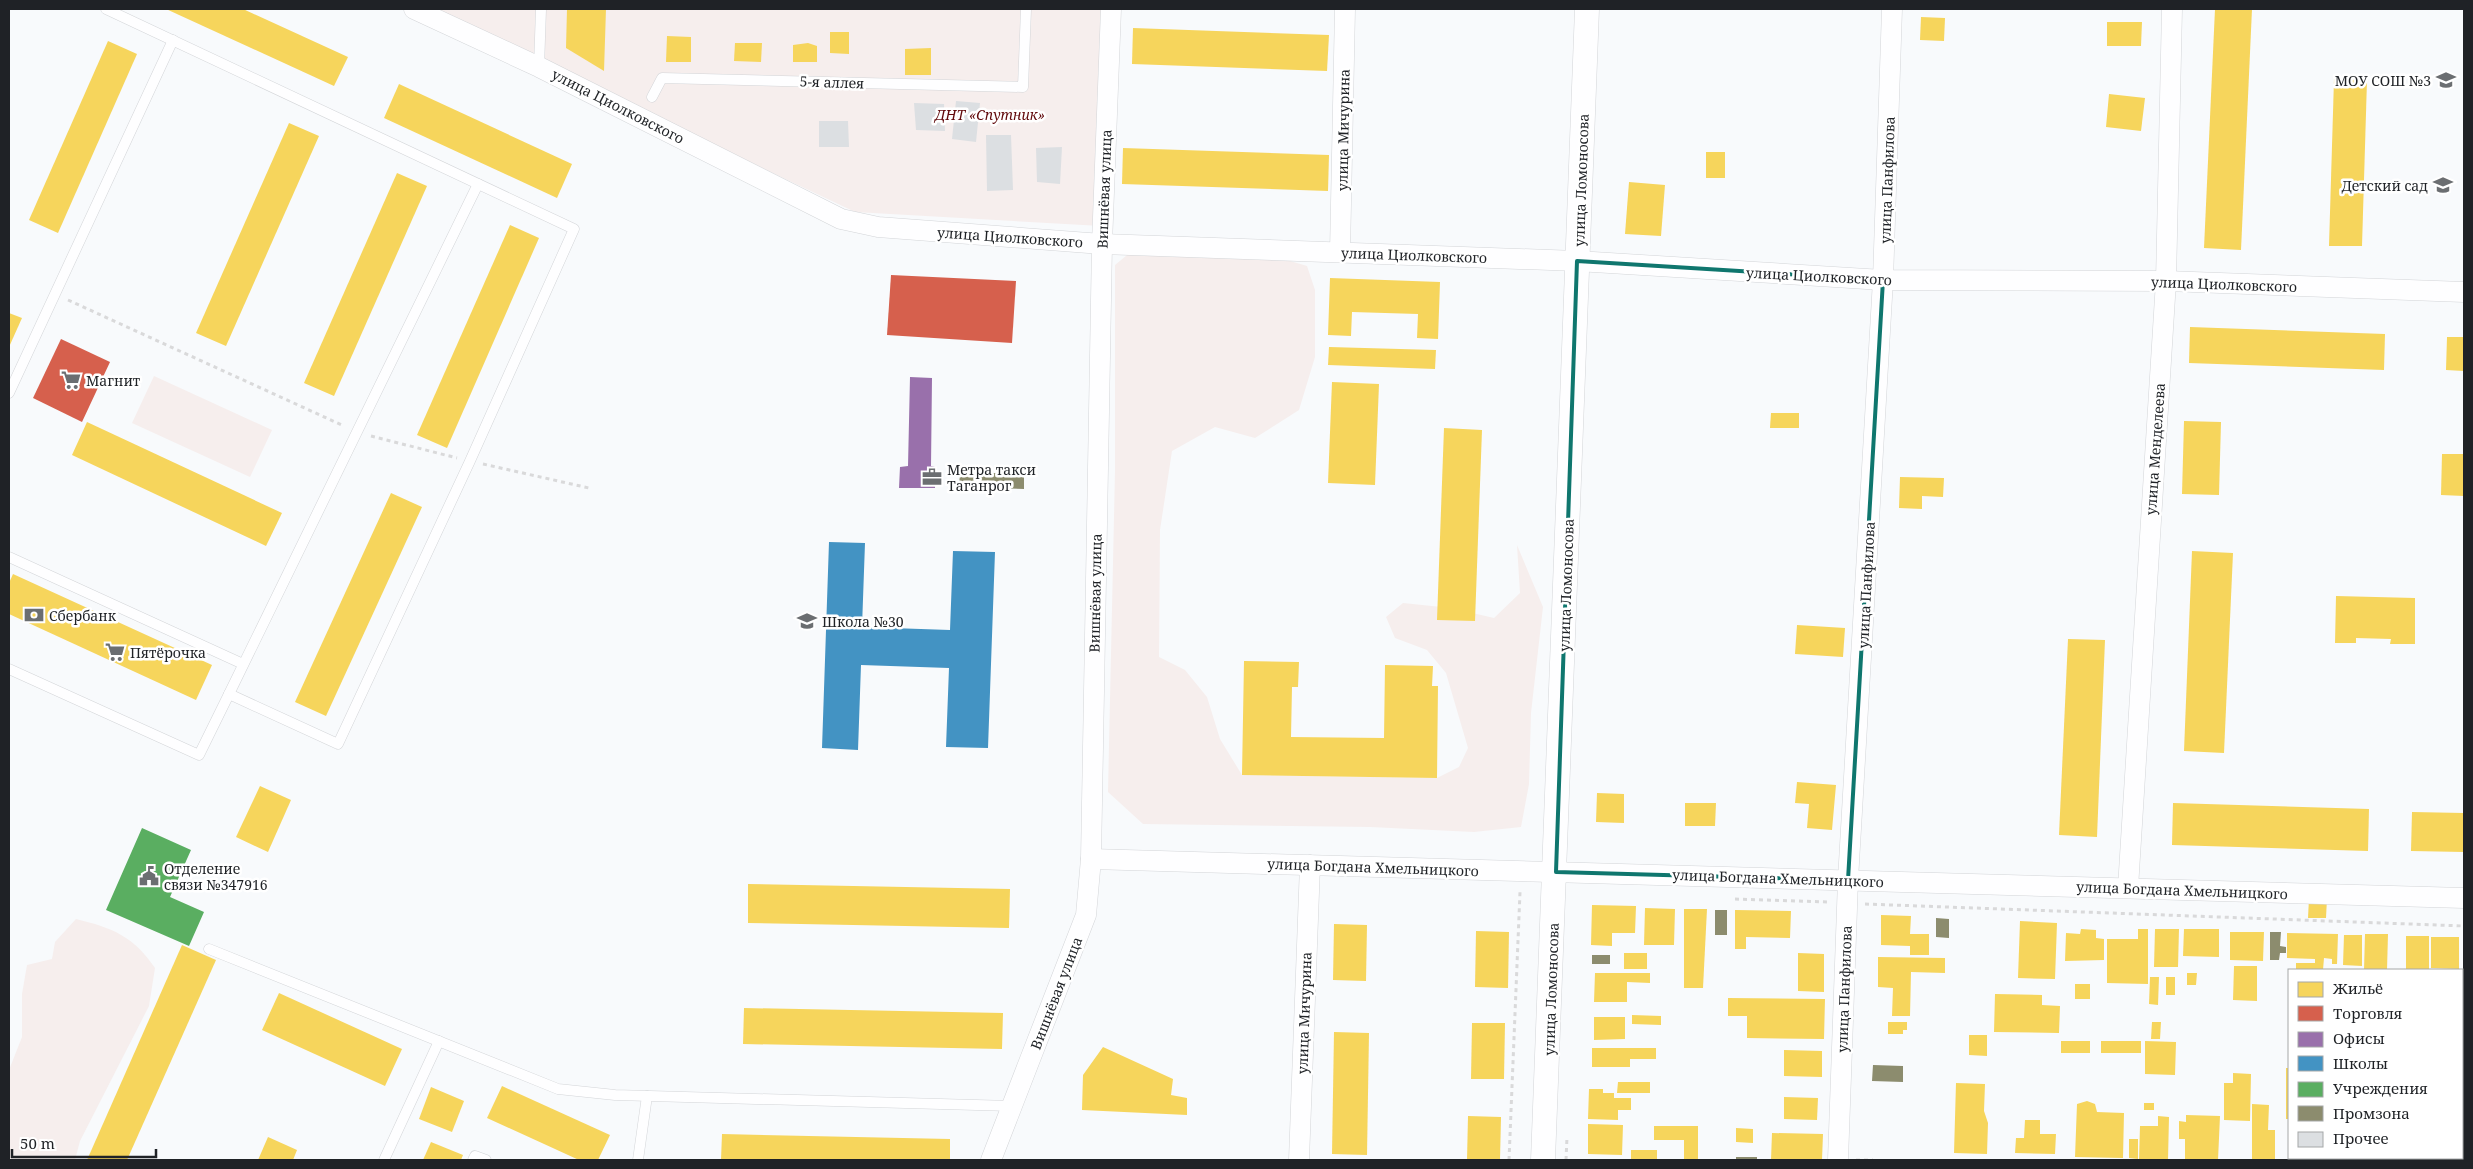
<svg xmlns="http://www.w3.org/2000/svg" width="2473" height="1169" viewBox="0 0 2473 1169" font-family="'Noto Serif',serif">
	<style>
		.green { fill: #f6eeed }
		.homes { fill: #f6d55c }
		.shops { fill: #d6604d }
		.offices { fill: #9970ab }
		.schools { fill: #4393c3 }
		.public { fill: #5aae61 }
		.industry { fill: #8c8c6e }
		.building { fill: #dcdfe2 }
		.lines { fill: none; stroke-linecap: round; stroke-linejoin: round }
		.service-casing { stroke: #d3d5d8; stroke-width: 11 }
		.minor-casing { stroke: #d3d5d8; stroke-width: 21 }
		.tertiary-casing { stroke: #d3d5d8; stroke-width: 25 }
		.path { stroke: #d9d9da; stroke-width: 3; stroke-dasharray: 4 4; stroke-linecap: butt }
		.service { stroke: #fefeff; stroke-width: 10 }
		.minor { stroke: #fefeff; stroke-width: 20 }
		.tertiary { stroke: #fefeff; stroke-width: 24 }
		.marked { fill: none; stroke: #0f766e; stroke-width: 4; stroke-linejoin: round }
		.labels { text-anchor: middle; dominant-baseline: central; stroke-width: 5; stroke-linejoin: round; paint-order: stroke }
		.poi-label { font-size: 14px; fill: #1f2226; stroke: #fff; text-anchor: start }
		.street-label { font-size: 14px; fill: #1f2226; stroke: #fff }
		.park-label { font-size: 14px; font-style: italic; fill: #61090b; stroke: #fff }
	</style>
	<rect width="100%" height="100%" fill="#f8fafc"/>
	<!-- green -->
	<g class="green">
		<polygon points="427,9 1109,9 1101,226 855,212"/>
		<polygon points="1138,246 1250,249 1307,266 1315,290 1315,357 1299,410 1255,438 1215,427 1172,451 1160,530 1159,657 1185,670 1207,697 1220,739 1242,775 1437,778 1459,767 1468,748 1446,673 1427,650 1395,638 1386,617 1403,603 1451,608 1494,618 1520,593 1517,545 1543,607 1531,713 1529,784 1521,827 1474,832 1370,827 1143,824 1108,792 1115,471 1115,265"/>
		<polygon points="154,376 272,430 250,477 132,423"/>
		<path d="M76 919C113 928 133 936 155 968L149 1006 80 1141 75 1160H9V1070L22 1037V994L27 965 52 959 55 942Z"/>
	</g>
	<!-- homes -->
	<g class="homes">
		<polygon points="166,9 243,9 348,57 334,86"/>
		<polygon points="567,9 606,9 604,71 566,48"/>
		<polygon points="2215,9 2252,9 2241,250 2204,248"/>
		<polygon points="1921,17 1945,18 1944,41 1920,40"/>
		<polygon points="2107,22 2142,22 2141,46 2107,46"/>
		<polygon points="1133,28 1329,35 1327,71 1132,64"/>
		<polygon points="830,32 849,32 849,54 830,53"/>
		<polygon points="667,36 691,37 691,62 666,62"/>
		<polygon points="108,41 137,54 58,233 29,220"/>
		<polygon points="735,43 762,43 761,62 734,61"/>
		<polygon points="808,43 817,46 817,62 793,62 793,45"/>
		<polygon points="931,48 931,75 905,75 905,49"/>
		<polygon points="2334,79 2367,80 2362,246 2329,246"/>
		<polygon points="399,84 572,164 557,198 384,118"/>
		<polygon points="2109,94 2145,98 2141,131 2106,127"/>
		<polygon points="289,123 319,136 226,346 196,333"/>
		<polygon points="1123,148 1329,155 1328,191 1122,184"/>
		<rect x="1706" y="152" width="19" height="26"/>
		<polygon points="397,173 427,186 334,396 304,383"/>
		<polygon points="1629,182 1665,185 1661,236 1625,234"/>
		<polygon points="510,225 539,238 447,448 417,435"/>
		<polygon points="1330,278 1440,282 1438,339 1417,338 1418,314 1352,312 1351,336 1328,335"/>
		<polygon points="9,313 22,318 9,347"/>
		<polygon points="2190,327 2385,334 2384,370 2189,363"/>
		<polygon points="2447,337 2464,337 2464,371 2446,370"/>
		<polygon points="1329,347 1436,350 1435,369 1328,365"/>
		<polygon points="1332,382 1379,384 1375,485 1328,483"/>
		<polygon points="1771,413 1799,413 1799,428 1770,428"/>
		<polygon points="2184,421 2221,422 2219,495 2182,494"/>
		<polygon points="87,422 282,513 266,546 72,455"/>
		<polygon points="1444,428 1482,430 1475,621 1437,620"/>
		<polygon points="2442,454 2464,454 2464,496 2441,495"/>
		<polygon points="1900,477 1944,478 1943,497 1922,496 1922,509 1899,508"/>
		<polygon points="391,493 422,507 326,716 295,702"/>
		<polygon points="2192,551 2233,553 2224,753 2184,751"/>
		<polygon points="13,574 212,665 196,700 9,614 9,583"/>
		<polygon points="2336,596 2415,598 2415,644 2390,644 2391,639 2356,638 2356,643 2335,643"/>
		<polygon points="1797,625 1845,628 1843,657 1795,654"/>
		<polygon points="2068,639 2105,640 2097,837 2059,835"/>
		<polygon points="1244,661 1299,662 1298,687 1292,687 1291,737 1384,738 1385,665 1433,666 1432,686 1438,686 1437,778 1242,775"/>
		<polygon points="1797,782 1836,785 1832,830 1807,828 1809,804 1795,803"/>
		<polygon points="260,786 291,800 268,852 236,837"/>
		<polygon points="1597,793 1624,794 1624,823 1596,822"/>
		<polygon points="1685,803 1716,803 1715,826 1685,826"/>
		<polygon points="2173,803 2369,809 2368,851 2172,845"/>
		<polygon points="2412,812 2464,813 2464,852 2411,851"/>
		<polygon points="748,884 1010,889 1009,928 748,923"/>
		<polygon points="2309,898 2327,898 2326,918 2308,918"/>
		<polygon points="1592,905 1636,906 1635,933 1612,933 1612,946 1591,945"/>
		<polygon points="1645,908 1675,909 1674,945 1644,945"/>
		<polygon points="1684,909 1707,909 1703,988 1684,988"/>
		<polygon points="1735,910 1791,911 1790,938 1746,937 1746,949 1735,949"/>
		<polygon points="1881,915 1911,916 1910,934 1929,934 1929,955 1910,955 1910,946 1881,945"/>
		<polygon points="2020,921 2057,923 2055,979 2018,978"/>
		<polygon points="1334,924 1367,925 1366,981 1333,980"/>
		<polygon points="2081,929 2096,930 2096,938 2104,939 2104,960 2065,961 2066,933 2080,934"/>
		<polygon points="2138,929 2148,929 2148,984 2107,983 2107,939 2138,939"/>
		<polygon points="2155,929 2179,929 2178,967 2154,967"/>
		<polygon points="2184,929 2219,929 2219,957 2183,956"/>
		<polygon points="1476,931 1509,932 1508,988 1475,987"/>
		<polygon points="2230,932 2264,932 2263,961 2230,960"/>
		<polygon points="2287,933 2338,934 2337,964 2332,964 2332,959 2324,958 2323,970 2296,970 2296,963 2315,963 2315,959 2287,958"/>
		<polygon points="2365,934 2388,934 2387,970 2364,970"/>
		<polygon points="2344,935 2362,935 2362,966 2343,965"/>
		<rect x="2406" y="936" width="23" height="34"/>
		<polygon points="2431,937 2459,937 2459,969 2431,968"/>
		<polygon points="182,945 216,960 127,1160 87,1160"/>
		<rect x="1624" y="953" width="23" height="16"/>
		<polygon points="1798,953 1824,954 1824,992 1798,991"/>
		<polygon points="1878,957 1945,958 1945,973 1911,972 1910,1016 1892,1016 1893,988 1878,987"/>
		<polygon points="2234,966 2257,966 2257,1001 2233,1000"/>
		<polygon points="1595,973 1650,973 1650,983 1627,982 1627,1002 1594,1002"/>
		<polygon points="2187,973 2197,973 2196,985 2187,985"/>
		<polygon points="2150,977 2159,977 2158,1005 2149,1004"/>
		<rect x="2166" y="977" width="9" height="18"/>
		<rect x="2075" y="984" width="15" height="15"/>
		<polygon points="279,993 402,1049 385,1086 262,1030"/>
		<polygon points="1995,994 2042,995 2042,1005 2060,1006 2059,1033 1994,1032"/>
		<polygon points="1728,998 1825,999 1824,1039 1747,1038 1747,1016 1728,1016"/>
		<polygon points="744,1008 1003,1013 1002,1049 743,1044"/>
		<polygon points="1632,1015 1661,1016 1661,1025 1632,1024"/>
		<polygon points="1594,1017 1625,1017 1625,1039 1594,1040"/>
		<polygon points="1888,1022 1907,1022 1907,1030 1903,1030 1903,1034 1888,1034"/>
		<polygon points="2152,1022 2161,1022 2160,1039 2151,1039"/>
		<polygon points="1472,1023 1505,1023 1504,1079 1471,1079"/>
		<polygon points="1334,1032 1369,1033 1367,1155 1332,1154"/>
		<polygon points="1969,1035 1987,1035 1987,1056 1969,1055"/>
		<rect x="2061" y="1041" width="29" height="12"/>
		<rect x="2101" y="1041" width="40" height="12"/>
		<polygon points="2145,1041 2176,1042 2175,1075 2145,1074"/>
		<polygon points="1103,1047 1173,1079 1171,1095 1187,1098 1187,1115 1082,1110 1083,1075"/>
		<polygon points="1592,1048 1656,1048 1656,1059 1630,1059 1630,1067 1592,1067"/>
		<polygon points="1784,1050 1822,1051 1822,1077 1784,1076"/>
		<rect x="2462" y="1054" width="2" height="12"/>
		<rect x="2286" y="1068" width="3" height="51"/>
		<polygon points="2233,1073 2251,1074 2250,1121 2224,1120 2224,1083 2233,1083"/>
		<polygon points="1618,1082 1650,1082 1650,1093 1617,1093"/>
		<polygon points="1956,1083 1985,1084 1984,1111 1988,1123 1987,1154 1954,1153"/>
		<polygon points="502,1086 610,1135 598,1160 579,1160 487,1118"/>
		<polygon points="431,1087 464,1101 452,1132 419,1119"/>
		<polygon points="1589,1089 1603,1089 1603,1093 1614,1093 1614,1098 1631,1098 1631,1110 1618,1110 1618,1120 1588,1119"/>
		<polygon points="2462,1093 2464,1093 2464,1160 2436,1160 2436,1158 2462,1158"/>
		<polygon points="1784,1097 1818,1098 1817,1120 1784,1119"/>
		<polygon points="2087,1101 2095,1104 2097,1112 2124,1113 2123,1158 2075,1157 2077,1104"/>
		<rect x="2144" y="1103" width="10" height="7"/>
		<polygon points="2252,1104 2269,1105 2268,1130 2275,1130 2275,1160 2252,1160"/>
		<polygon points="2186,1115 2220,1116 2218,1160 2185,1160 2185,1139 2179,1139 2179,1121 2186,1122"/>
		<polygon points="1468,1116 1501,1117 1500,1160 1467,1160"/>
		<polygon points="2158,1116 2169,1117 2168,1160 2139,1160 2140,1126 2158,1126"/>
		<polygon points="2025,1120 2040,1120 2040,1134 2056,1134 2055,1154 2015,1153 2016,1138 2024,1138"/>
		<polygon points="1588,1124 1623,1125 1622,1155 1588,1154"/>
		<polygon points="1654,1126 1698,1126 1698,1160 1684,1160 1684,1140 1654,1140"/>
		<polygon points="1736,1128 1753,1129 1753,1143 1736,1142"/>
		<polygon points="1772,1133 1823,1134 1822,1160 1771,1160"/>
		<polygon points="722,1134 950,1139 950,1160 721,1160"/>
		<polygon points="268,1137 297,1150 293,1160 258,1160"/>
		<polygon points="2129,1139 2138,1139 2138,1159 2129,1158"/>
		<polygon points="431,1142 463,1155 461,1160 423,1160"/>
		<rect x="1631" y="1150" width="26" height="10"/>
		<polygon points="2293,1158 2320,1158 2319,1160 2293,1160"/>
		<rect x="2328" y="1158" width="32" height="2"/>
		<rect x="2371" y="1158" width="25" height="2"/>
		<rect x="2410" y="1158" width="21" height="2"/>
	</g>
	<!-- shops -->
	<g class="shops">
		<polygon points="891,275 1016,281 1012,343 887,335"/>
		<polygon points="61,339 110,362 82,422 33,398"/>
	</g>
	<!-- offices -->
	<polygon class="offices" points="910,377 932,378 931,466 935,467 935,488 899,488 900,467 908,466"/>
	<!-- schools -->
	<polygon class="schools" points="829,542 865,543 862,627 950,630 953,551 995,552 988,748 946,747 949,668 861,665 858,750 822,748"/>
	<!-- public -->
	<polygon class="public" points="142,828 191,850 170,897 204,912 189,946 106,910"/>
	<!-- industry -->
	<g class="industry">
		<polygon points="960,472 1024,474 1024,489 959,487"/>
		<rect x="1715" y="910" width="12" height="25"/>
		<polygon points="1936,918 1949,919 1949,938 1936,937"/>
		<polygon points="2270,932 2281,932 2280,946 2286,947 2286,953 2280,953 2279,960 2270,960"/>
		<rect x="1592" y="955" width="18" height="9"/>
		<polygon points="1873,1065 1903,1066 1903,1082 1872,1081"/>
		<rect x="1736" y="1157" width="21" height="3"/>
	</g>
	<!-- building -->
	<g class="building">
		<polygon points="956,101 980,103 976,142 952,139"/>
		<polygon points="914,103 944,104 945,131 916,130"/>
		<polygon points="819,121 848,121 849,147 819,147"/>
		<polygon points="986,135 1011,135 1013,190 987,191"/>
		<polygon points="1062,147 1060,184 1037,182 1036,148"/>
	</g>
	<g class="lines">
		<defs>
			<g id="service">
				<polyline points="539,67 541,9"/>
				<polyline points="652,97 662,78 1023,87 1026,9"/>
				<polyline points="9,393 173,40"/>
				<polyline points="9,557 243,664"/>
				<polyline points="9,669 199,755 229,694 338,744 470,461 574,229 106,9"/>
				<polyline points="229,694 478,184"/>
				<polyline points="209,949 558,1089 615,1095 1012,1106"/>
				<polyline points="384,1160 439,1041"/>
				<polyline points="473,1160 475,1156 486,1160"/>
				<polyline points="638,1160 647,1096"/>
			</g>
			<g id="minor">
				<polyline points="414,9 539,67 841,219 878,227 1102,244 1577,261 1883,280 2166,281 2464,292"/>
				<polyline points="1340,252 1345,9"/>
				<polyline points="1091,859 2464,898"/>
				<polyline points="2128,888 2166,281 2172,9"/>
				<polyline points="991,1160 1086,915 1091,859 1102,244 1111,9"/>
				<polyline points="1299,1160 1310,865"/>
				<polyline points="1838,1160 1848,880 1883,280 1892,9"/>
			</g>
			<polyline id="tertiary" points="1543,1160 1587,9"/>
		</defs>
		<!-- service casing -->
		<use href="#service" class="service-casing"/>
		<!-- minor casing -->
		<use href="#minor" class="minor-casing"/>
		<!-- tertiary casing -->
		<use href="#tertiary" class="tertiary-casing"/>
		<!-- path -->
		<g class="path">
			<polyline points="68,300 344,426"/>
			<polyline points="371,436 457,458"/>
			<polyline points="483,464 589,488"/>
			<polyline points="1735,899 1829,902"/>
			<polyline points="1865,904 2464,926"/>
			<polyline points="1509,1160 1520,892"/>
			<polyline points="1566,1160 1567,1137"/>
			<polyline points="1856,1160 1873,1160"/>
		</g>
		<!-- service -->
		<use href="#service" class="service"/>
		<!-- minor -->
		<use href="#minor" class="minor"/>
		<!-- tertiary -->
		<use href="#tertiary" class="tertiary"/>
	</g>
	<!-- marked area -->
	<path class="marked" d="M1577 261 1883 280 1848 880 1556 872Z"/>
	<!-- icons -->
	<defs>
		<symbol id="school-bare" viewBox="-9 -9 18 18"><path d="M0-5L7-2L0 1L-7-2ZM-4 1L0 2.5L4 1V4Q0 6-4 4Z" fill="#6b6e71" stroke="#fff" stroke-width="2.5" paint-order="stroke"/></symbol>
		<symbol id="supermarket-bare" viewBox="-9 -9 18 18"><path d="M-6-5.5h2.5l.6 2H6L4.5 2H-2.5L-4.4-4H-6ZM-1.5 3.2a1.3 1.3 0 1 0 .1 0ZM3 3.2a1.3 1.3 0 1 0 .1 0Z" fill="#6b6e71" stroke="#fff" stroke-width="2.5" paint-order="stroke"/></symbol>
		<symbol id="office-bare" viewBox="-9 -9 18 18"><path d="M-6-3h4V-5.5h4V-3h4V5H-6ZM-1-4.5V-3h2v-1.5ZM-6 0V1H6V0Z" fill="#6b6e71" stroke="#fff" stroke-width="2.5" paint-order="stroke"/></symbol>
		<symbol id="bank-bare" viewBox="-9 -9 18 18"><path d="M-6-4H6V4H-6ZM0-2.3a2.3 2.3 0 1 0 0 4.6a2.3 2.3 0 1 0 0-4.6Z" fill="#6b6e71" stroke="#fff" stroke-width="2.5" paint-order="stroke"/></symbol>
		<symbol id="civic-bare" viewBox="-9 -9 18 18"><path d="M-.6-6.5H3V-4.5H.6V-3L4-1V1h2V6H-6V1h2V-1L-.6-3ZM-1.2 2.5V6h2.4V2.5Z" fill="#6b6e71" stroke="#fff" stroke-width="2.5" paint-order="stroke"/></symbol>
	</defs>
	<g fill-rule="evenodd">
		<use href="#school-bare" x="2432" y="66" width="28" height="28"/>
		<use href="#school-bare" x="2429" y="171" width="28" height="28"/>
		<use href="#supermarket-bare" x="57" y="366" width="28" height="28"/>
		<use href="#office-bare" x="918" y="463" width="28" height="28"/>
		<use href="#bank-bare" x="20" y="601" width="28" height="28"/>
		<use href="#school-bare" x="793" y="607" width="28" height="28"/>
		<use href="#supermarket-bare" x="101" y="638" width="28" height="28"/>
		<use href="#civic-bare" x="135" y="862" width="28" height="28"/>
	</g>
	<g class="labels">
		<!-- poi labels -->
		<g class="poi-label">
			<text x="2431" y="80" text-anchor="end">МОУ СОШ №3</text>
			<text x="2428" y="185" text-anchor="end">Детский сад</text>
			<text x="86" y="380">Магнит</text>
			<text x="947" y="469">Метра такси<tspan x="947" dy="16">Таганрог</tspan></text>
			<text x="49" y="615">Сбербанк</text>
			<text x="822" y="621">Школа №30</text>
			<text x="130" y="652">Пятёрочка</text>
			<text x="164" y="868">Отделение<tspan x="164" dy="16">связи №347916</tspan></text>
		</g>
		<!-- street labels -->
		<g class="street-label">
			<text transform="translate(832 82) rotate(2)">5-я аллея</text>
			<text transform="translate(618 106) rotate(27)">улица Циолковского</text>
			<text transform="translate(1343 130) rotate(-89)">улица Мичурина</text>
			<text transform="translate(1581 180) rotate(-88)">улица Ломоносова</text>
			<text transform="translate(1887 180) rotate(-88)">улица Панфилова</text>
			<text transform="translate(1104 189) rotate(-88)">Вишнёвая улица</text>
			<text transform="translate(1010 237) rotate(4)">улица Циолковского</text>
			<text transform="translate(1414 255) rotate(2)">улица Циолковского</text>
			<text transform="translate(1819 276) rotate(3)">улица Циолковского</text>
			<text transform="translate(2224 284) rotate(2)">улица Циолковского</text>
			<text transform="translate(2155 449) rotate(-86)">улица Менделеева</text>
			<text transform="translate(1566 585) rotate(-88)">улица Ломоносова</text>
			<text transform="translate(1866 585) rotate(-87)">улица Панфилова</text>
			<text transform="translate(1095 593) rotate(-89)">Вишнёвая улица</text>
			<text transform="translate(1373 867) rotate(2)">улица Богдана Хмельницкого</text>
			<text transform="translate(1778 878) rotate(2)">улица Богдана Хмельницкого</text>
			<text transform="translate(2182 890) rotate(2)">улица Богдана Хмельницкого</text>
			<text transform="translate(1551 989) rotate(-88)">улица Ломоносова</text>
			<text transform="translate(1844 989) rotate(-88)">улица Панфилова</text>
			<text transform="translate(1056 993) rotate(-69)">Вишнёвая улица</text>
			<text transform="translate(1304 1013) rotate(-88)">улица Мичурина</text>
		</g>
		<!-- park labels -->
		<g class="park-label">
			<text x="990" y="114">ДНТ «Спутник»</text>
		</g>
	</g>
	<!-- border -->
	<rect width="2473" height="1169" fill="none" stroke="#1f2226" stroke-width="20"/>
	<!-- legend -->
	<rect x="2288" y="969" width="175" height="190" fill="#ffffff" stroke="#a5a7a8"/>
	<rect x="2298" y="982" width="25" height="15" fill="#f6d55c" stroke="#a5a7a8"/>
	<text x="2333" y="994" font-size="15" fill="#1f2226">Жильё</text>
	<rect x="2298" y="1006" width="25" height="15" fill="#d6604d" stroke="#a5a7a8"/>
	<text x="2333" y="1019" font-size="15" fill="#1f2226">Торговля</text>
	<rect x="2298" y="1032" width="25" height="15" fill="#9970ab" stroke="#a5a7a8"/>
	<text x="2333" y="1044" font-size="15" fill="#1f2226">Офисы</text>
	<rect x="2298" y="1056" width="25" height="15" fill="#4393c3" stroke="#a5a7a8"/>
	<text x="2333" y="1069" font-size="15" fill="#1f2226">Школы</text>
	<rect x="2298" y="1082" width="25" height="15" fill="#5aae61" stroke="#a5a7a8"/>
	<text x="2333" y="1094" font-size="15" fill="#1f2226">Учреждения</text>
	<rect x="2298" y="1106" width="25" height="15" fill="#8c8c6e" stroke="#a5a7a8"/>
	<text x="2333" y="1119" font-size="15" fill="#1f2226">Промзона</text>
	<rect x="2298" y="1132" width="25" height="15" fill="#dcdfe2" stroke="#a5a7a8"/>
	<text x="2333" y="1144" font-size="15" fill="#1f2226">Прочее</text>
	<!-- scale -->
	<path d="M12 1149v8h144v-8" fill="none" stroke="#1f2226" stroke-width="2.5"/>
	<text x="20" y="1149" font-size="15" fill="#1f2226" stroke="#ffffff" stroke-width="4" paint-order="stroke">50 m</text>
</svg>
